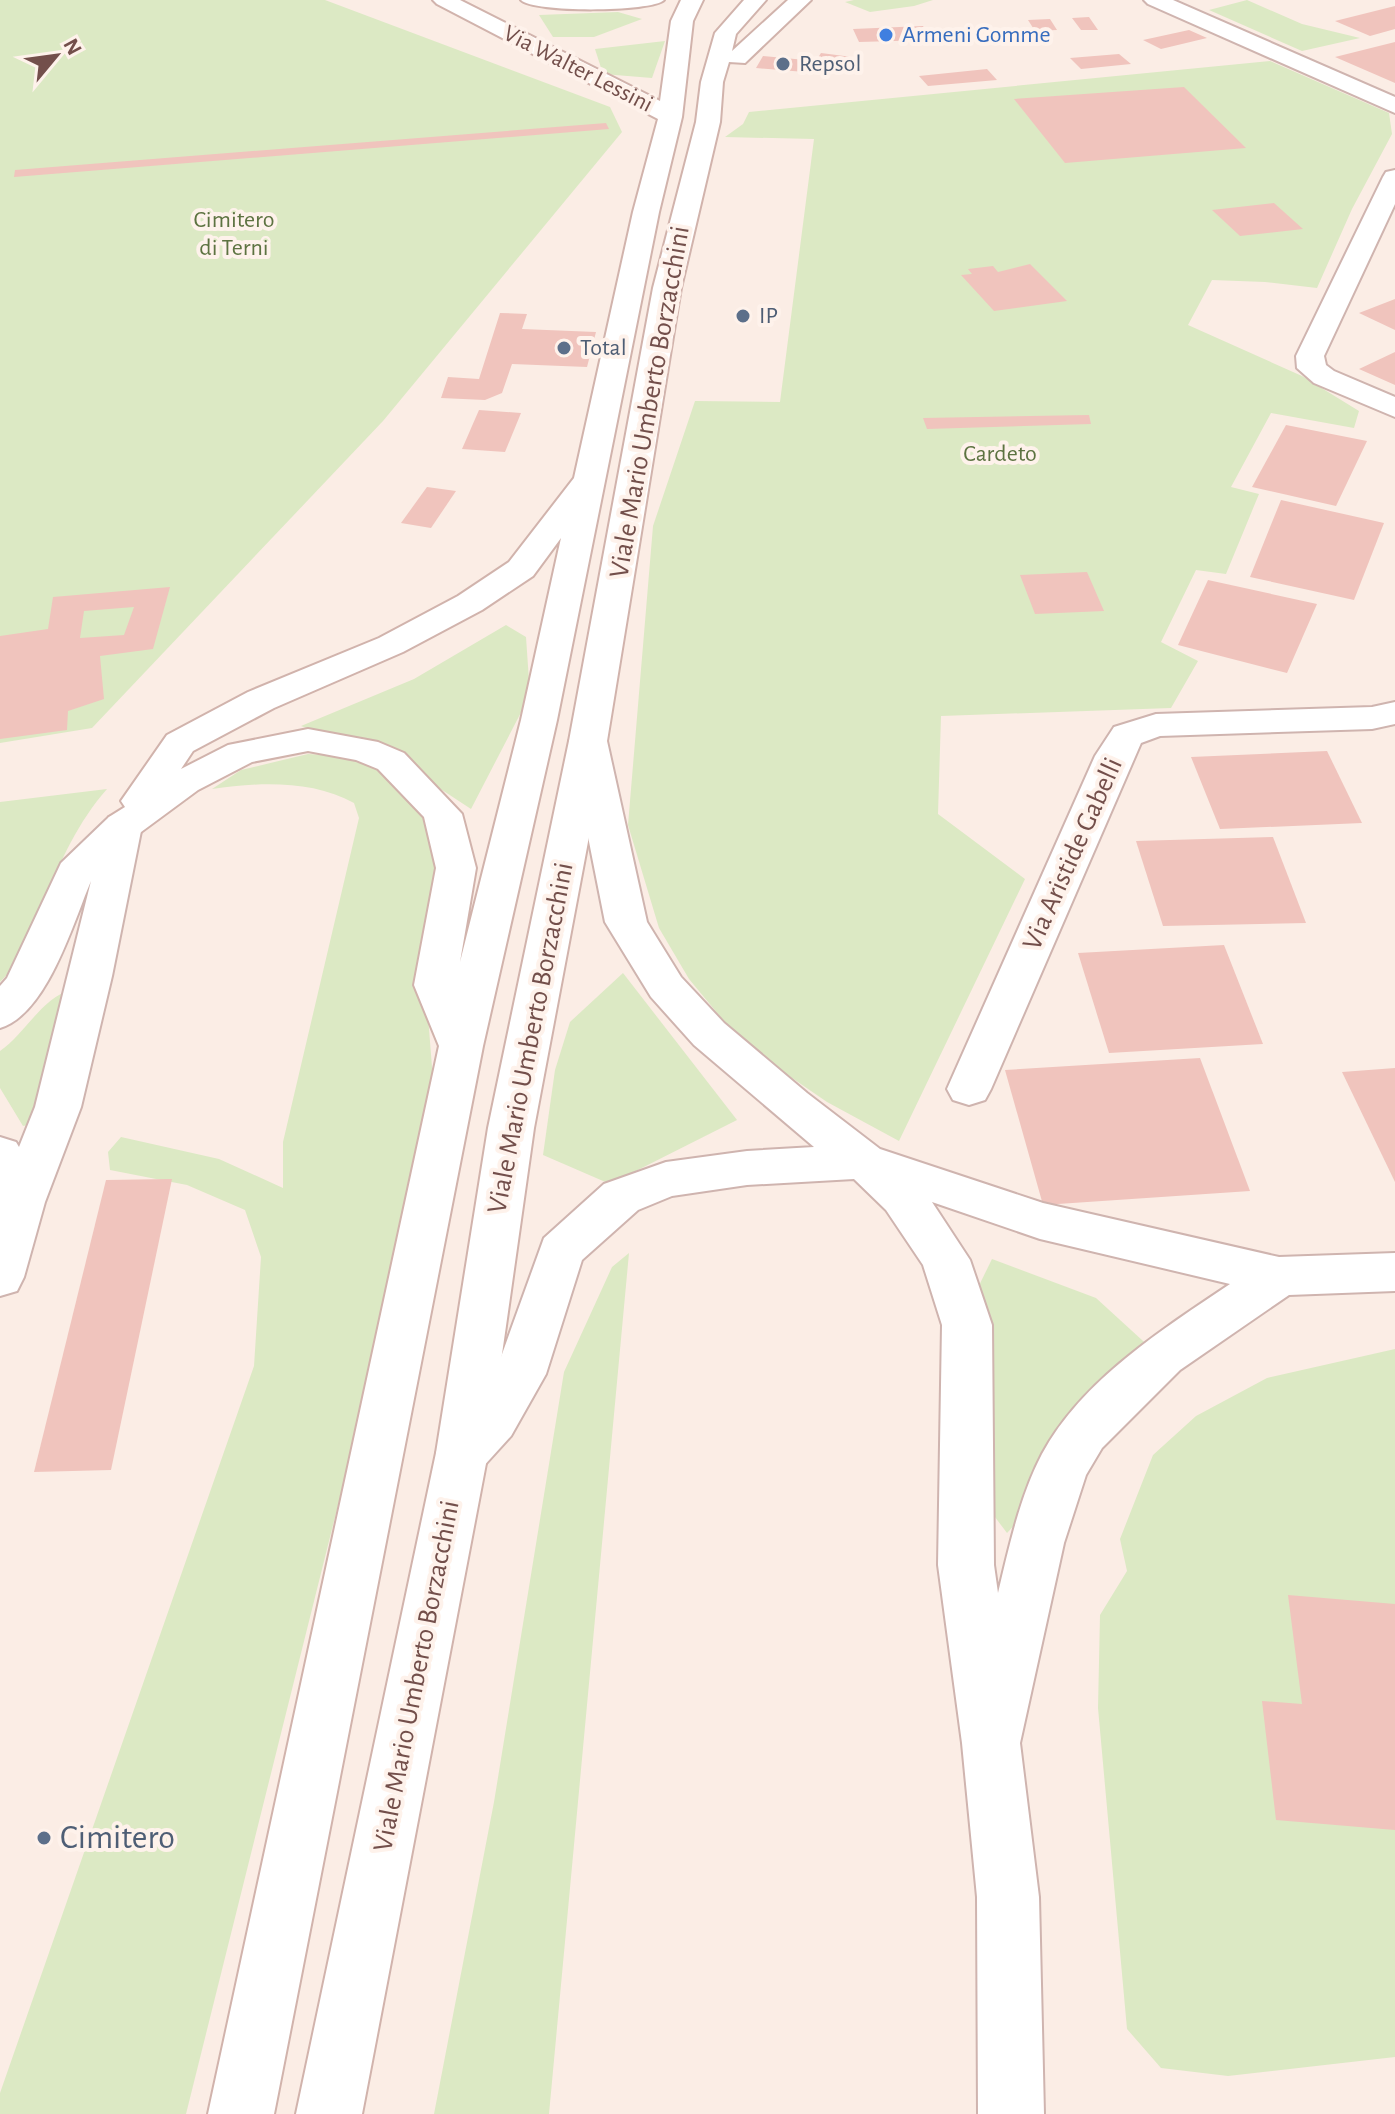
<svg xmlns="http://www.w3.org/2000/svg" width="1395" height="2114" viewBox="0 0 1395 2114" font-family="'Alegreya Sans',sans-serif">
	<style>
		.green { fill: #dce9c4 }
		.building { fill: #f0c4bd; fill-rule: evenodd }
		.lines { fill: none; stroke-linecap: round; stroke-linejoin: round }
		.street-casing { stroke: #cfb4af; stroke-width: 4 }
		.secondary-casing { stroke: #d1b3ac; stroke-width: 4 }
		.street { fill: #fff; fill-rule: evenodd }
		.secondary { fill: #fff; fill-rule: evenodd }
		.shop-dot { fill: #3f7fe0; stroke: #fef2eb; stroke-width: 3 }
		.service-dot { fill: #5c6f8a; stroke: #fef2eb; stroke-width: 3 }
		.labels { text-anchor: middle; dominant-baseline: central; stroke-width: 8; stroke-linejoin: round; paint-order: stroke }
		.far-shop-label { font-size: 24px; fill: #366cbe; stroke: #fef2eb; text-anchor: start }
		.far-service-label { font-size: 24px; fill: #4e5e75; stroke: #fef2eb; text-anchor: start }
		.far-street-label { font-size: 24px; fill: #734f4b; stroke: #fef2eb }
		.far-park-label { font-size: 24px; fill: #5d7341; stroke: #fef2eb }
		.street-label { font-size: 28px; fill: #734f4b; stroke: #fef2eb }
		.near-service-label { font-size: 34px; fill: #4e5e75; stroke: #fef2eb; text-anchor: start }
	</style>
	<rect width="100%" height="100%" fill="#fbede5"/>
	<!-- green -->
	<g class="green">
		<polygon points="0,0 325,0 610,107 622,132 383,421 92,728 0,743"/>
		<polygon points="854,0 933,0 914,6 870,12 845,2"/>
		<polygon points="1247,0 1302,24 1360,38 1302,51 1209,10"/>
		<polygon points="618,12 642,19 594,37 553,37 539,15"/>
		<polygon points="665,41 652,78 603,74 595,49"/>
		<polygon points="1270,61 1389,113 1392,134 1352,209 1317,288 1265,282 1212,280 1188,325 1302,376 1359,411 1354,428 1271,413 1231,487 1259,494 1226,574 1196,570 1161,642 1198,661 1171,708 941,716 938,814 1025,879 899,1141 827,1102 779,1069 733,1032 689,979 659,928 628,825 653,526 695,401 780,402 814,139 725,137 743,124 749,112"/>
		<polygon points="506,625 526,637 530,695 471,809 401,763 301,726 414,679"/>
		<path d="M308 754 358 757 395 779 432 827 439 873 423 952 433 1080 342 1489 186 2114H0V2093L254 1366 261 1257 245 1210 187 1185 110 1170 108 1152 121 1137 219 1159 283 1188V1142L359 818 354 803C313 780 258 782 212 789L241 770Z"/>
		<path d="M107 789C78 822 61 860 44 901 31 930 23 960 0 982V802Z"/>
		<polygon points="623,973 737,1120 610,1184 543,1155 555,1070 570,1022"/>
		<path d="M72 990 44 1122 23 1126 0 1088V1051C25 1034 43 996 72 990Z"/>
		<polygon points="629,1253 549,2114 434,2114 494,1802 564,1372 612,1267"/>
		<polygon points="992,1259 1096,1298 1166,1362 1007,1533 961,1472 967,1310"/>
		<polygon points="1395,1349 1395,2057 1228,2076 1161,2068 1127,2029 1098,1708 1100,1615 1127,1571 1120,1539 1153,1455 1196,1416 1267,1378"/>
	</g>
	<!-- building -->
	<g class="building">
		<polygon points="1395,6 1395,29 1370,36 1335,21"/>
		<polygon points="1089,17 1098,30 1081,30 1072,18"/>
		<polygon points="1050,19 1057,30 1035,31 1028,20"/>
		<polygon points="923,26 930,40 859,42 853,29"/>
		<polygon points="1189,30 1207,38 1161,49 1143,40"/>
		<polygon points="1395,42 1395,83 1335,57"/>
		<polygon points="821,53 852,57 848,64 823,63 817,73 756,68 763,56 816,61"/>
		<polygon points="1119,54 1131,64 1081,69 1070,58"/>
		<polygon points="987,69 997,80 928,86 919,76"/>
		<polygon points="1184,87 1246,148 1065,163 1014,99"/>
		<polygon points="606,123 609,129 14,177 15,170"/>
		<polygon points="1274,203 1303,229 1240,236 1212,210"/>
		<polygon points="1030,264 1067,301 994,311 961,275 972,274 968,269 993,266 998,272"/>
		<polygon points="1395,299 1395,330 1359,313"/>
		<polygon points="500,313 527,314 522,329 596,332 587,367 512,364 502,393 485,400 441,398 448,377 479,379"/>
		<polygon points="1395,352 1395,385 1359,369"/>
		<polygon points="479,410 521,413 505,452 462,449"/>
		<polygon points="1089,415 1091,424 927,429 923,418"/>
		<polygon points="1286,425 1367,441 1336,506 1252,487"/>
		<polygon points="427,487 456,491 431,528 401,523"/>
		<polygon points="1281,500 1384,523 1354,600 1250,577"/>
		<polygon points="1087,572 1104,611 1035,614 1020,575"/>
		<polygon points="1208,580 1317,604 1287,673 1178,645"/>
		<path d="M170 587 153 649 100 656 104 699 68 711 67 730 0 739V636L48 629 53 597ZM134 607 124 635 80 638 84 611Z"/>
		<polygon points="1327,751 1362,823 1220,829 1191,757"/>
		<polygon points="1273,837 1306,923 1163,926 1136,841"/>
		<polygon points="1224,945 1263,1044 1109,1053 1078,953"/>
		<polygon points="1200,1058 1250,1191 1043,1205 1005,1070"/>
		<polygon points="1395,1068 1395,1182 1342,1072"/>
		<polygon points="172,1179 111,1470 34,1472 106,1180"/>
		<polygon points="1288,1595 1395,1604 1395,1830 1276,1820 1262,1701 1302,1704"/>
	</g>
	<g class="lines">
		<defs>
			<g id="street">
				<polygon points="1144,0 1173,0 1395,97 1395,113 1148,4"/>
				<polygon points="1395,170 1395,204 1324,356 1326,365 1334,371 1395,397 1395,417 1314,383 1297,368 1296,356 1383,177 1386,172"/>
				<polygon points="1395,702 1395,724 1372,729 1160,736 1141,743 991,1089 985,1100 969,1105 953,1100 947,1089 1095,756 1114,727 1156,714 1372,707"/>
				<path d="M588 730 601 733 607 741 647 922 681 977 724 1023 807 1093 880 1149 1043 1203 1279 1257 1395 1253V1291L1289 1295 1180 1370 1102 1448 1086 1475 1064 1543 1020 1743 1039 1897 1044 2114H978L977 1897 962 1743 938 1565 942 1325 923 1265 886 1210 854 1179 747 1185 672 1196 638 1210 582 1260 546 1374 511 1436 481 1469 462 1475 443 1469 436 1453 443 1437 475 1406 497 1368 544 1238 604 1184 666 1162 747 1151 814 1147 694 1045 651 997 605 922 569 741 575 733ZM932 1202 1040 1239 1230 1284C1163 1329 1082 1380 1042 1454 1020 1496 1009 1547 998 1593L994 1565 992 1325 970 1260Z"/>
				<path d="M123 814 137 817 142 826 112 976 81 1107 45 1202 24 1277 17 1291 0 1296V1137L16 1142 19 1147 35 1107 91 881C73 923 47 1014 0 1028V986L7 978 61 863 109 817Z"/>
			</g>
			<g id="secondary">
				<path d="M433 0H460L660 101 671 21 681 0H703L693 21 682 117 659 212 557 720 483 1046 274 2114H208L439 1046 414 985 436 868 424 817 378 769 356 760 308 751 252 762 198 790 137 835 123 838 109 835 104 826 109 817 125 807 121 801 167 735 248 692 379 638 458 596 509 562 574 478 633 212 658 119 437 4ZM561 538 521 720 460 962 476 868 462 814 404 753 378 742 308 729 228 745 181 769 193 751 274 708 403 652 482 610 533 576Z"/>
				<path d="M521 0H664C653 12 533 13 521 0Z"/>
				<polygon points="744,0 766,0 736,34 732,51 788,0 811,0 745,63 729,62 723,82 720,122 681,288 607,741 534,1128 488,1453 362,2114 296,2114 436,1453 488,1128 569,741 653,288 696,122 701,82 715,33"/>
			</g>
		</defs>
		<!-- street casing -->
		<use href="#street" class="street-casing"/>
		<!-- secondary casing -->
		<use href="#secondary" class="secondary-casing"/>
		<!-- street -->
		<use href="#street" class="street"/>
		<!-- secondary -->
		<use href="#secondary" class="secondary"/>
	</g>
	<!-- markers -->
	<circle class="shop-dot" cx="886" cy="35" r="8"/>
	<g class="service-dot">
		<circle cx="783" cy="64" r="8"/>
		<circle cx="743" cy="316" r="8"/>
		<circle cx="564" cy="348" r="8"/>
		<circle cx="44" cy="1838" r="8"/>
	</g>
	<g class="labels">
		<!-- far-shop labels -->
		<g class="far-shop-label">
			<text x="902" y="35">Armeni Gomme</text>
		</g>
		<!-- far-service labels -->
		<g class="far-service-label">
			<text x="799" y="64">Repsol</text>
			<text x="759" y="316">IP</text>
			<text x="580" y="348">Total</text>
		</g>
		<!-- far-street labels -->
		<g class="far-street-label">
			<text transform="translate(578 69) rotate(27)">Via Walter Lessini</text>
		</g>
		<!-- far-park labels -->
		<g class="far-park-label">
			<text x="234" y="220">Cimitero<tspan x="234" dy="28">di Terni</tspan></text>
			<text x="1000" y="454">Cardeto</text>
		</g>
		<!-- street labels -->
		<g class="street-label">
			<text transform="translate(650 402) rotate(-80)">Viale Mario Umberto Borzacchini</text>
			<text transform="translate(1073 854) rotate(-66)">Via Aristide Gabelli</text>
			<text transform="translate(531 1038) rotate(-79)">Viale Mario Umberto Borzacchini</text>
			<text transform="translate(417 1676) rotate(-79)">Viale Mario Umberto Borzacchini</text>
		</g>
		<!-- near-service labels -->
		<g class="near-service-label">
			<text x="60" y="1838">Cimitero</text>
		</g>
	</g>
	<!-- north arrow -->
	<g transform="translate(56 56) rotate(61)" stroke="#fef2eb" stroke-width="6" paint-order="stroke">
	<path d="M0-6L14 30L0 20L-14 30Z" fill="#734f4b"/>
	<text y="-12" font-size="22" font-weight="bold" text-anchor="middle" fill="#734f4b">N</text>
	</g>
</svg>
